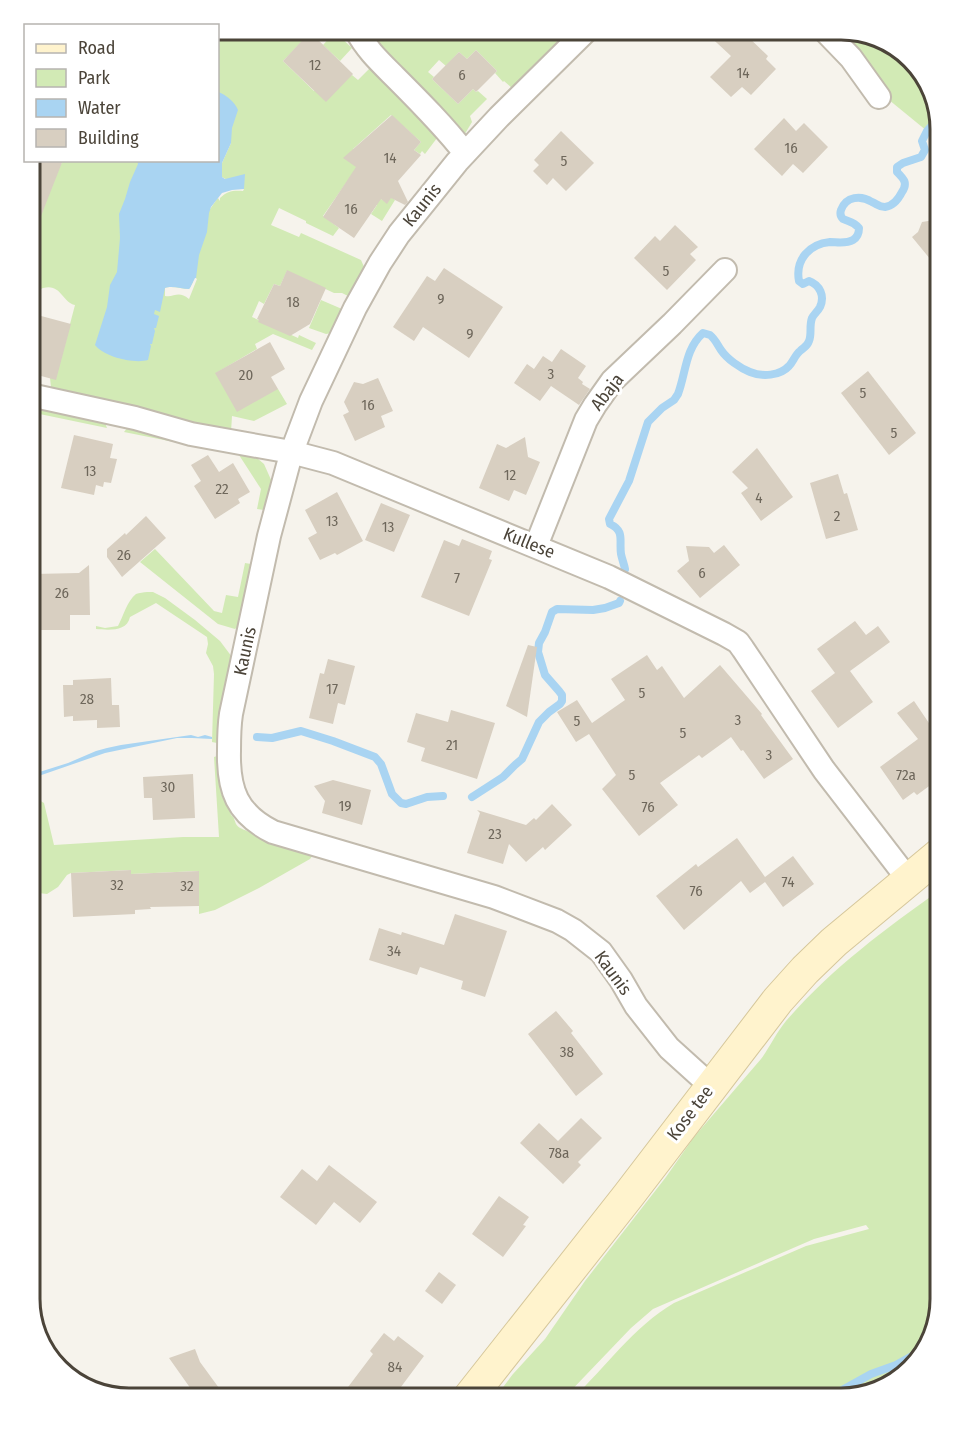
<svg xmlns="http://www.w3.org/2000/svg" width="970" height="1429" viewBox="0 0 970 1429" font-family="'Fira Sans Condensed',sans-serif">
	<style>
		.green { fill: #d2eab5 }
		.water { fill: #a9d4f2 }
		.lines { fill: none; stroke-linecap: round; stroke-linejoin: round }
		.stream { stroke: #a9d4f2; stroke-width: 8 }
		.building { fill: #d8cfc1 }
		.minor-casing { stroke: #c2bbae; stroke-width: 26 }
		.secondary-casing { stroke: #d6c79b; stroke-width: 34 }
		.minor { stroke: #fff; stroke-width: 22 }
		.secondary { stroke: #fff3cd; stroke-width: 32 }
		.labels { text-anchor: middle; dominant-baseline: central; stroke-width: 6; stroke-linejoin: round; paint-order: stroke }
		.number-label { font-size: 15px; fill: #6e675b }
		.street-label { font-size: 18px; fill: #4b4439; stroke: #fff }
		.rim { fill: none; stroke: #4b4439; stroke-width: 3 }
	</style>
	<rect width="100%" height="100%" fill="#f6f3ec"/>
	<!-- green -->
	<g class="green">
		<path d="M218 30H329L319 41 310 33 283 61 314 91 352 75 358 80 371 67 440 134 425 154 422 151 420 154 414 150 421 142 391 115 353 149 372 193 387 203 391 197 395 200 382 221 371 214 377 205 346 183 323 216 339 228 333 236 306 223V221L279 208 271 225 299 237 301 233 361 260 365 269 350 297 342 293H334L287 271 280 286 274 284 264 304 259 301 252 317 298 338 299 335 316 343 312 350 273 334 255 344 257 349 216 373 278 389 287 404 254 421 232 416 231 432 53 390 51 387 50 378 70 324 75 305C62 302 61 283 43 288 38 290 34 294 30 296V211L63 161 142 160 152 316 159 287 193 282 189 289C182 289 171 285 165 288V296C174 298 178 290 189 299L197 279 193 276 197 228 217 199 218 198 220 201V198C227 191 234 190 243 191L244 189 222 177V163L231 143 230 141 218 128Z"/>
		<polygon points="369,30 577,30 513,89 504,81 503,82 495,73 497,71 476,50 467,59 459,52 446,66 439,60 428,72 434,77 432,79 458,104 473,89 476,92 478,91 487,99 470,116 472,122 463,137 384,58"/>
		<polygon points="837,30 847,30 891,43 927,80 937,120 927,131 883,95"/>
		<polygon points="335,32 352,48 340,61 323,45"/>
		<polygon points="321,300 342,309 331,333 326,334 309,328"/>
		<polygon points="30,406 102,421 105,423 107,428 30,412"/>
		<polygon points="128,427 251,453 264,464 272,482 264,510 257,509 261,489 239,455 124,432"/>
		<polygon points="155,549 214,611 222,613 226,595 238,597 245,563 251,564 240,625 235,629 218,624 140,562"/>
		<path d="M147 592H153L165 598 195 620 220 641 232 657 222 744 212 742 214 674 213 666 206 653 208 644 207 637 156 603 130 617C127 632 108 630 96 629V626L105 628 118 626C123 617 127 601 136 594 139 593 144 592 147 592Z"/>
		<path d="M217 756C220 767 219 780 221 792 223 801 230 807 231 815 235 818 234 820 236 824 238 828 243 829 247 831L313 851V855L310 859 259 888 215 910 199 914V871L131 874V870L71 873 67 875 58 887 47 894 30 892V802L39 800 44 803 54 845 183 837H219L214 757Z"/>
		<path d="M940 890V1300L926 1350 906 1370 897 1373 863 1393 841 1399H572C606 1367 633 1327 674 1303L806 1246 869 1229 866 1225 814 1239 653 1309 631 1328 563 1399H494L513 1374 545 1339 585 1281 666 1177 694 1137 761 1059C770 1047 776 1033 786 1021 831 969 885 929 940 890Z"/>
	</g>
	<!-- water -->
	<g class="water">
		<path d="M218 92C225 94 235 102 238 110L232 128 231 143 222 163V177L225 179 245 174 244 189 232 190 222 193 211 207 209 213 207 232 199 255 196 278H195L190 288 189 289C182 289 172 285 165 288L160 312 155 310 154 314 159 316 156 328H154L155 331 152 344H150L151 346 148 360C134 364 104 357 95 345L107 307 110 285 117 272 120 238 119 214 125 199 130 182 138 164 137 161 218 160Z"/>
		<polygon points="191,735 198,737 205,735 212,737 212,739 192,738 177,738 105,753 30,779 30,775 68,763 96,751 107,748 121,745"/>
	</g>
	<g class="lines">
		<!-- stream -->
		<g class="stream">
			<path d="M625 569C624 564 622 559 621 554 619 540 625 531 610 524L609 519 629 481 648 422 662 408 674 400 678 394C686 373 685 349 703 333L710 335C715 339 717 344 721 350 727 359 740 368 750 372 762 377 780 376 789 366 793 362 795 355 800 351 804 347 807 347 809 341 812 334 809 326 812 318 814 314 818 311 820 307 825 296 820 285 809 281L803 284 799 281C795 260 809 244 830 242 837 242 846 244 853 240 858 237 859 233 859 228 853 221 849 222 843 219 840 216 840 213 841 210 846 196 861 195 872 202 877 204 879 207 885 207 893 206 899 198 902 192 908 183 904 179 897 172V167L903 163 921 157 925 150 922 141 927 131 937 120"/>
			<polyline points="257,737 272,738 301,731 333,741 375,757 381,764 392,794 401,803 406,804 427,797 443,796"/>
			<polyline points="472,797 503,777 515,765 522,759 539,722 549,712 560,704 562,701 562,695 559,691 545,675 538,652 539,643 545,632 552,612 557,609 593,610 605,608 619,603 620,601"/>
			<polyline points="826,1399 871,1374 896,1365 921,1351 926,1350"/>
		</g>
	</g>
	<!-- building -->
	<g class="building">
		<polygon points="703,30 741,30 768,56 766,59 776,69 751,95 742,87 731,97 710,77 731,56"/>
		<polygon points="310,32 353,74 326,102 283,61"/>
		<polygon points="476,50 497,71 476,92 473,89 458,104 432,79 459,52 467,59"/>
		<polygon points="392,115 421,142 414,150 421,155 398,181 408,202 405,205 391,198 387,204 381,199 354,238 323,217 356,167 343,158"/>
		<polygon points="784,118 796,131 804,123 828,147 803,173 793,164 782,176 754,149"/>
		<polygon points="561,131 594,163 566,191 553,178 547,185 533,171 539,165 534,160"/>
		<polygon points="30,160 63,160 32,239 30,239"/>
		<polygon points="940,219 940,271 912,237 918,232 922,222"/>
		<polygon points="675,225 698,247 690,254 696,260 667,290 634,258 655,236 660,241"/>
		<polygon points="444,268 503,307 469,358 423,327 414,341 393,327 427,276 435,281"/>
		<polygon points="287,270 326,288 310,324 290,336 258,322 259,320 257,319 274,284 280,286"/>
		<polygon points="30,313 71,324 56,380 30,373"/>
		<polygon points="270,342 285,369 271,377 278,389 237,412 215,373"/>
		<polygon points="561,349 586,366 578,378 583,382 582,384 590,389 579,405 551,386 540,401 514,383 527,364 534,369 543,356 552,362"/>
		<polygon points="868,371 916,433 889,455 841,393"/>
		<polygon points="378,378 393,411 381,416 385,427 355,441 343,415 349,412 344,402 354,382 363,384"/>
		<polygon points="74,435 113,444 110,458 117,459 111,483 104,482 103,487 96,485 94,495 61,488"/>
		<polygon points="525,437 528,457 540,462 526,495 514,490 509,501 479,488 497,444 506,448"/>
		<polygon points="757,448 793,497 761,521 741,493 748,488 732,472"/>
		<polygon points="208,455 219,472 233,463 250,492 238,499 240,503 215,519 194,486 201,481 191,465"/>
		<polygon points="838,474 844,494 847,493 858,530 826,539 810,483"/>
		<polygon points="337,492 363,541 337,555 335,553 320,560 308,538 317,533 305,510"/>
		<polygon points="381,503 410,515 394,552 365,540"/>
		<polygon points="146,516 166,538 122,577 107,557 107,549 125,533 126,535"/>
		<polygon points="462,539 492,551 489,559 492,560 469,616 421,597 444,540 459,546"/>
		<polygon points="724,545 740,565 700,598 677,571 689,561 686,546 709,547 714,553"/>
		<polygon points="89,565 90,615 70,615 70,630 35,630 34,574 79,573"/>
		<polygon points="855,621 866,635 878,626 890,642 850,671 873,702 838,728 811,691 835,673 817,649"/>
		<polygon points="528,645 537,647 527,717 506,706"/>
		<polygon points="647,655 657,670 662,666 684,698 720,665 762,714 761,715 793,759 764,779 743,750 741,751 731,737 702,758 699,755 660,783 678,805 639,836 602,789 616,775 589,734 576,742 557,712 577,700 592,723 625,700 611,679"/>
		<polygon points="328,659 355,666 345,705 338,703 333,724 309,718 320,673 324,674"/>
		<polygon points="111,678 112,705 119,705 120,727 97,728 97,720 73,721 73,716 64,717 63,685 73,685 73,680"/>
		<polygon points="914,701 933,729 940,724 940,778 917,795 914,792 903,800 880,767 918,739 897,713"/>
		<polygon points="451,710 495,723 477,779 421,761 425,748 407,742 416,713 448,722"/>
		<polygon points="193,774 195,818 153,820 152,798 144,798 143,777"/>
		<polygon points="333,780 371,790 362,825 322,813 325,801 314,786"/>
		<polygon points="552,804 572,825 545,850 543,847 526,862 509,844 503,864 467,853 480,813 477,810 526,825 534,818 536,820"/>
		<polygon points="737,838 765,877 793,856 814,884 783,907 765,882 750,893 741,881 684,930 656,896 696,864 698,867"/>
		<polygon points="131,870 131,874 199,871 199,906 150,907 151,909 135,910 135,914 73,917 71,873"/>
		<polygon points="455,914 507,931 485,997 461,989 463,981 420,967 417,975 369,960 379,928 401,935 402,932 444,945"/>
		<polygon points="556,1011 573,1031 571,1033 603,1074 576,1096 528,1034"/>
		<polygon points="581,1118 602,1138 578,1162 581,1165 563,1184 520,1143 539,1123 558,1141"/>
		<polygon points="329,1165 377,1202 360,1223 334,1202 316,1225 280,1197 302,1169 317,1181"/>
		<polygon points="499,1196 529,1217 523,1225 526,1226 503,1257 472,1234"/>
		<polygon points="439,1272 456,1285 442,1304 425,1291"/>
		<polygon points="384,1333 394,1341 398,1336 424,1356 392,1399 339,1399 373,1354 370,1351"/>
		<polygon points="195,1349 200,1362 227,1399 198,1399 169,1358"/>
	</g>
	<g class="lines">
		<defs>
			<g id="minor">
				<path d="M356 30C366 49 380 62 395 77 419 101 444 126 465 153"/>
				<path d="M587 30 499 117 457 162 399 234 380 263 355 308 311 401 291 454 269 536 231 714C229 727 229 739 229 751 228 790 237 814 273 832L494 897 557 921 573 930 601 952 621 980 636 1006 669 1048 711 1086"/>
				<polyline points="824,30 851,58 879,97"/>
				<polyline points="30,395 135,418 191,434 291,452 333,463 609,577 724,634 738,642 743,649 824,770 908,879"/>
				<polyline points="536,546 586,420 595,405 612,381 672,324 725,270"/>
			</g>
			<polyline id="secondary" points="468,1399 628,1196 778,1000 805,970 834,942 940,854"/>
		</defs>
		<!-- minor casing -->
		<use href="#minor" class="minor-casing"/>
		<!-- secondary casing -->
		<use href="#secondary" class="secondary-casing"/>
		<!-- minor -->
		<use href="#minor" class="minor"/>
		<!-- secondary -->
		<use href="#secondary" class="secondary"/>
	</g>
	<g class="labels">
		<!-- number labels -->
		<g class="number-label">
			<text x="315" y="65">12</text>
			<text x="743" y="73">14</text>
			<text x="462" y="75">6</text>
			<text x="791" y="148">16</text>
			<text x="390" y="158">14</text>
			<text x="564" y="161">5</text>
			<text x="351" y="209">16</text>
			<text x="666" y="271">5</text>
			<text x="441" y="299">9</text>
			<text x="293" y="302">18</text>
			<text x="470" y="334">9</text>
			<text x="551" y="374">3</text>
			<text x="246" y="375">20</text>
			<text x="863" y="393">5</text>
			<text x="368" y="405">16</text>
			<text x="894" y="433">5</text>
			<text x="90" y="471">13</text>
			<text x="510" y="475">12</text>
			<text x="222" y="489">22</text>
			<text x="759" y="498">4</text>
			<text x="837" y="516">2</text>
			<text x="332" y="521">13</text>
			<text x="388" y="527">13</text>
			<text x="124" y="555">26</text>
			<text x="702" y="573">6</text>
			<text x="457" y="578">7</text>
			<text x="62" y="593">26</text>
			<text x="332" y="689">17</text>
			<text x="642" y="693">5</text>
			<text x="87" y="699">28</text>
			<text x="738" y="720">3</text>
			<text x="577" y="721">5</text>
			<text x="683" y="733">5</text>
			<text x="452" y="745">21</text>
			<text x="769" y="755">3</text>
			<text x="632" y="775">5</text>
			<text x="906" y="775">72a</text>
			<text x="168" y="787">30</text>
			<text x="345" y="806">19</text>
			<text x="648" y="807">76</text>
			<text x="495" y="834">23</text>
			<text x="788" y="882">74</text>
			<text x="117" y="885">32</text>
			<text x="187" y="886">32</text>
			<text x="696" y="891">76</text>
			<text x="394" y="951">34</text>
			<text x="567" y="1052">38</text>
			<text x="559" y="1153">78a</text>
			<text x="395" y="1367">84</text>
		</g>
		<!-- street labels -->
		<g class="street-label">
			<text transform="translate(422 205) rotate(-51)">Kaunis</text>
			<text transform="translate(607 392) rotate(-52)">Abaja</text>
			<text transform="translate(529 543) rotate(22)">Kullese</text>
			<text transform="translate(245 651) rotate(-78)">Kaunis</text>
			<text transform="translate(613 973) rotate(54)">Kaunis</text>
			<text transform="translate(690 1113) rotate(-53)">Kose tee</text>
		</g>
	</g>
	<!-- crop -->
	<path d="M0 0H970V1429H0ZM129 40H841A89 89 0 0 1 930 129V1299A89 89 0 0 1 841 1388H129A89 89 0 0 1 40 1299V129A89 89 0 0 1 129 40Z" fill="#fff" fill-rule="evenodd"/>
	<path class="rim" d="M129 40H841A89 89 0 0 1 930 129V1299A89 89 0 0 1 841 1388H129A89 89 0 0 1 40 1299V129A89 89 0 0 1 129 40Z"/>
	<!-- legend -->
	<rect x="24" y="24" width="195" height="138" fill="#ffffff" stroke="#b7b4b0" stroke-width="1.5"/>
	<rect x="36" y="44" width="30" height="9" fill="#fff3cd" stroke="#b7b4b0" stroke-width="1.5"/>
	<text x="78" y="54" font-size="18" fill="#4b4439">Road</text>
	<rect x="36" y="69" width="30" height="18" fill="#d2eab5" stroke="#b7b4b0" stroke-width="1.5"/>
	<text x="78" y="84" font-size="18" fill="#4b4439">Park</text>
	<rect x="36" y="99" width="30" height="18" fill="#a9d4f2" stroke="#b7b4b0" stroke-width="1.5"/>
	<text x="78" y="114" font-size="18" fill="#4b4439">Water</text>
	<rect x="36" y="129" width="30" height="18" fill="#d8cfc1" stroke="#b7b4b0" stroke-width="1.5"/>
	<text x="78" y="144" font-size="18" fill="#4b4439">Building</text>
</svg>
